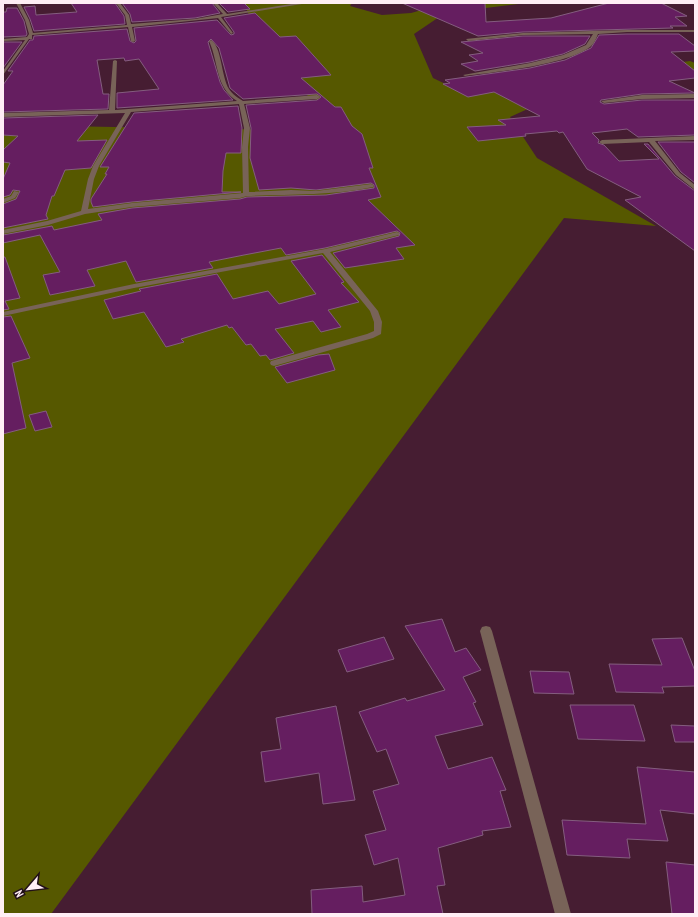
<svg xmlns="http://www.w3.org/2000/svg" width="698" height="917" viewBox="0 0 698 917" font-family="'PT Sans Narrow',sans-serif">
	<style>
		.green { fill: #565800 }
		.building { fill: #651e60; stroke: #845d7f }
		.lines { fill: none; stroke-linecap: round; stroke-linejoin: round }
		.street { fill: #786358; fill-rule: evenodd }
	</style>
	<rect width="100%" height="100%" fill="#461d32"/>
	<!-- green -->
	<polygon class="green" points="244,3 352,3 350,6 382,15 411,13 447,3 527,3 445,13 414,34 433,78 458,90 554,81 690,61 695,63 695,77 571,79 532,107 510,117 537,158 656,226 564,218 51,914 3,914 3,125 339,131 337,107 309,97 264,52"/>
	<!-- building -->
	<g class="building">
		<polygon points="71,3 115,3 124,16 125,24 34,31 30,19 24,7 35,6 36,15 77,12"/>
		<polygon points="122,3 212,3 220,13 195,18 132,22 130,14"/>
		<polygon points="219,3 244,3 250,9 228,12"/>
		<polygon points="402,3 485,3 486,22 551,18 609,3 661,3 687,16 675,17 687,26 670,26 673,28 523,32 478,36"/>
		<polygon points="7,8 17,8 24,21 27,34 26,36 3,37 3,12 6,12"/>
		<polygon points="255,13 280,37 296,36 331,75 301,78 335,107 341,107 352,126 362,134 373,168 369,168 381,197 368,200 415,245 396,248 404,259 345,268 333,253 399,236 400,233 397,231 325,248 286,255 281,248 244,255 209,262 213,268 136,282 126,261 87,270 95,286 50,295 43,275 60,272 40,235 3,243 3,235 52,226 54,230 102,220 98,214 132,208 240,199 247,197 326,195 374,188 374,185 371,183 316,190 291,188 259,190 250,158 251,128 246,105 317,100 321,97 317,94 243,99 230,88 219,48 211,39 208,42 220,82 224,90 233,100 117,108 117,93 159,89 139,59 125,61 124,58 97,60 103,94 109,94 108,109 3,112 3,85 13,71 8,71 30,40 33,40 34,36 127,29 130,41 134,43 136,41 134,28 217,20 231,35 234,34 234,32 224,18"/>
		<polygon points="627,34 679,34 695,46 695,51 671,52 695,71 695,78 669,81 695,93 642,94 601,100 600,102 604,104 642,100 695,100 695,135 638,137 627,129 592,133 599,140 598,143 604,145 619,161 659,159 644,144 648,144 675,176 695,191 695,251 625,200 641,197 587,169 563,132 559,133 557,131 525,134 526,136 478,141 467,127 506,125 498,120 540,116 494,92 468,97 443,84 450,83 445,80 530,68 565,60 591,48 599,35"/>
		<polygon points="523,36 590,36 585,44 563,54 530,62 475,71 461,64 478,61 469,55 483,53 461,42"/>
		<polygon points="3,42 22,42 3,68"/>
		<polygon points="238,106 242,128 241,153 226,153 223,171 222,192 241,192 132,202 93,207 91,202 91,199 107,174 105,174 109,167 100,167 134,113"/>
		<polygon points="98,115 77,141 107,140 91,168 65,170 54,196 52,196 46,215 48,219 3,228 3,204 16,199 20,191 13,190 10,195 3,197 3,179 10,163 3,162 3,150 18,136 3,135 3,118"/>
		<polygon points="658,142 695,142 695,183 681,172"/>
		<polygon points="322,255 344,282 341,283 359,302 328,310 341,327 321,332 313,321 275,329 294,353 270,360 266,355 260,356 251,344 246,345 232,327 229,328 227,325 181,339 184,342 166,347 144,312 113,319 104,300 141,291 139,289 217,274 233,299 268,291 279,304 316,294 291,261"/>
		<polygon points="3,257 5,257 20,298 5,301 9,309 3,310"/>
		<polygon points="11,316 30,358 12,363 26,428 3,434 3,317"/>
		<polygon points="329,354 335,370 287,383 275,367 318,355"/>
		<polygon points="46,411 52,427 35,431 29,415"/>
		<polygon points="442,619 455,652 466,648 481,670 463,677 476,702 473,703 483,725 435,736 448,769 492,757 506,790 500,791 511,827 482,831 483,835 438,848 445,885 437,886 443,914 312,914 311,890 362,886 363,902 405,895 398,858 374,865 365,835 386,830 373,791 399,784 386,749 377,752 359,712 405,698 407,701 445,690 405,626"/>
		<polygon points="384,637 394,659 347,672 338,650"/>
		<polygon points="682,638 695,671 695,686 662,687 664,693 616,692 609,664 662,665 652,639"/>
		<polygon points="530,671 569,672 574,694 534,693"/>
		<polygon points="570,705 634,705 645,741 578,739"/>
		<polygon points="336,706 355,800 323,804 319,773 265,782 261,752 281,749 276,718"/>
		<polygon points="671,725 695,726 695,742 675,742"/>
		<polygon points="637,767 695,772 695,814 660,810 668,841 627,839 630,858 567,855 562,820 646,824"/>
		<polygon points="666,862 695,865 695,914 672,914"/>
	</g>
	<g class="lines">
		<!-- street -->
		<g class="street">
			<polygon points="16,3 20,3 29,20 33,33 127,25 125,15 116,3 120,3 129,15 131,24 195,19 223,14 213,3 217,3 227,14 298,3 308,3 221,17 233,33 231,34 218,18 132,27 135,41 133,42 131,41 128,27 32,35 32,39 29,39 3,75 3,71 25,40 3,41 3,39 27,37 29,34 25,20"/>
			<path d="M627 30H695V32H627L598 34C596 39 594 44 590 47 566 65 496 72 465 76L463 75 530 63 563 55 586 45 593 34 523 35 468 41 466 39 523 33Z"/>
			<path d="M211 40C222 47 221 76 229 89 232 94 238 98 243 101L317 95 320 97 317 99 244 104 250 128 248 147 249 192 291 190 316 191 371 184 373 185V187C332 196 289 194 247 196L240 198 132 207 85 214 48 225 3 234V230L47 221 81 211 88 179 93 166 125 113 3 117V113L109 110 113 61 115 60 117 61 115 110 237 101C215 87 219 63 209 41ZM239 104 244 128 242 147 243 193 132 203 88 209 94 179 99 166 131 112Z"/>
			<polygon points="695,94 695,98 642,99 604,103 601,101 642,95"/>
			<polygon points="695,136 695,140 655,141 680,173 695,185 695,190 676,175 649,142 602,144 599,142 602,140"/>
			<polygon points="14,191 19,192 15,198 3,203 3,199 11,196"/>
			<polygon points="397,232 399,233 399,235 330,252 378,311 382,322 381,334 373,338 274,366 271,365 270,363 271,361 367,334 374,331 374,322 370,311 323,253 134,288 3,316 3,312 134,284 325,249"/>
			<polygon points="486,626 490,627 492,631 571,914 555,914 480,631 482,627"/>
		</g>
	</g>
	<!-- border -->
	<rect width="698" height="917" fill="none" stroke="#ffeef5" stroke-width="8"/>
	<!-- north arrow -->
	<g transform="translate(28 889) rotate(242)" stroke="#210f18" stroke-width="3" paint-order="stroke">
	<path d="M0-3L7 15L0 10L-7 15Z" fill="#ffeef5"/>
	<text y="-6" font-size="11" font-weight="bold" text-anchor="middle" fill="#ffeef5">N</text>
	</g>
</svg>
